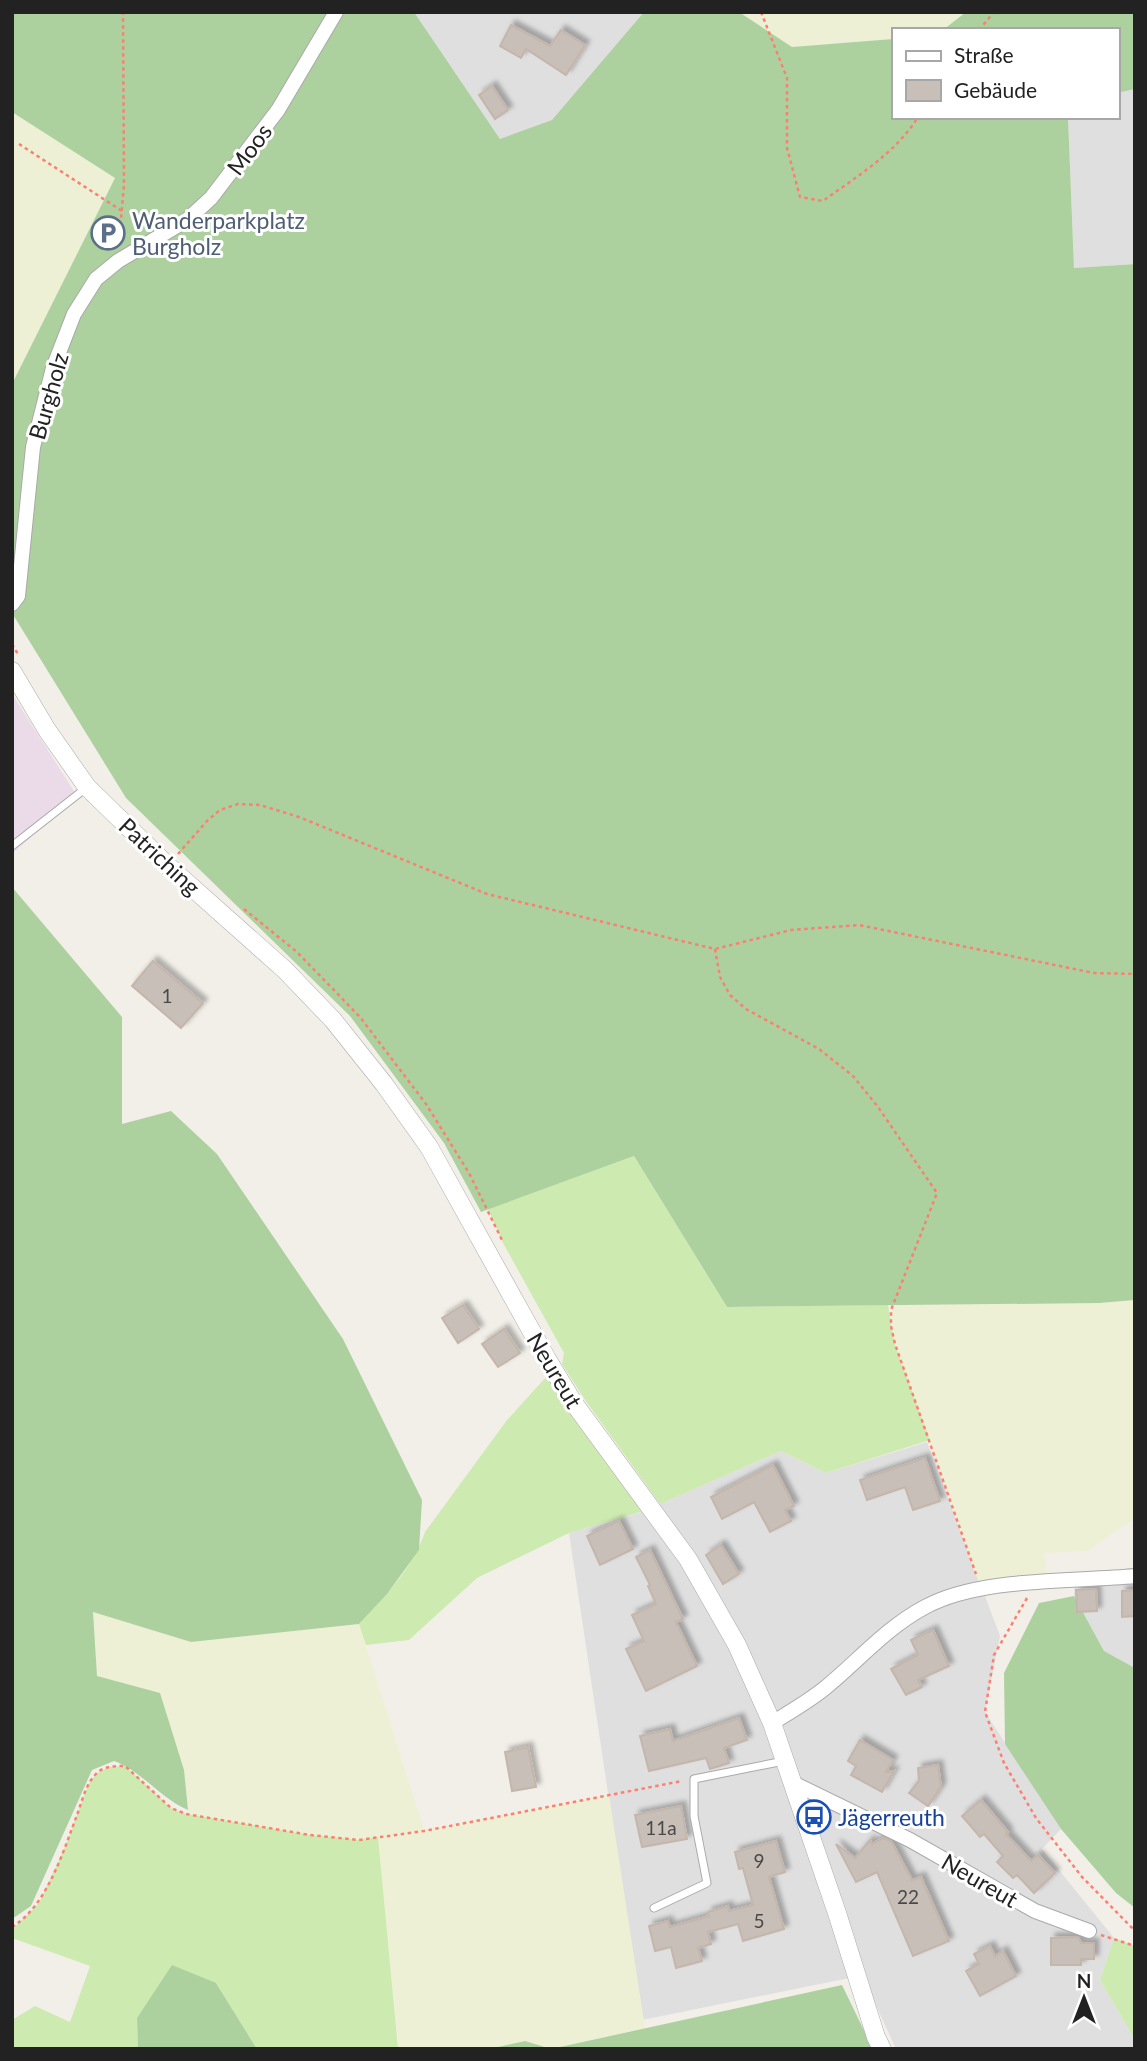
<svg xmlns="http://www.w3.org/2000/svg" width="1147" height="2061" viewBox="0 0 1147 2061" font-family="Lato,sans-serif">
	<style>
		.residential { fill: #e0dfdf }
		.industrial { fill: #ebdbe8 }
		.farmland { fill: #eef0d5 }
		.grass { fill: #cdebb0 }
		.forest { fill: #add19e }
		.building { fill: #c7bfb8; stroke: #c4b6ab; stroke-width: 2; filter: url(#shadow) }
		.lines { fill: none; stroke-linecap: round; stroke-linejoin: round }
		.service-casing { stroke: #a9a9a9; stroke-width: 9 }
		.minor-casing { stroke: #a9a9a9; stroke-width: 16 }
		.tertiary-casing { stroke: #a9a9a9; stroke-width: 19 }
		.path { stroke: #fa8072; stroke-width: 2.5; stroke-dasharray: 3.5 3.5; stroke-linecap: butt }
		.service { stroke: #fff; stroke-width: 7 }
		.minor { stroke: #fff; stroke-width: 14 }
		.tertiary { stroke: #fff; stroke-width: 18 }
		.labels { text-anchor: middle; dominant-baseline: central; stroke-width: 6; stroke-linejoin: round; paint-order: stroke }
		.number-label { font-size: 19px; fill: #4b4948 }
		.street-label { font-size: 23px; fill: #222; stroke: #fff }
		.service-label { font-size: 23px; fill: #4e5e75; stroke: #fff; text-anchor: start }
		.transit-label { font-size: 23px; fill: #164399; stroke: #fff; text-anchor: start }
	</style>
	<defs>
		<filter id="shadow"><feDropShadow dx="4.5" dy="-4.5" stdDeviation="2" flood-color="#0004"/></filter>
	</defs>
	<rect width="100%" height="100%" fill="#f2efe9"/>
	<!-- residential -->
	<g class="residential">
		<polygon points="414,12 644,12 552,121 500,139"/>
		<polygon points="1135,89 1135,264 1074,268 1068,117 1117,117 1117,93"/>
		<polygon points="927,1442 1000,1636 985,1712 1061,1829 1042,1849 1114,1938 1100,1980 1135,2040 1135,2049 896,2049 870,1992 859,1976 642,2020 569,1533 639,1513 781,1451 826,1473"/>
		<polygon points="1135,1576 1135,1668 1104,1651 1074,1596 1075,1579"/>
	</g>
	<!-- industrial -->
	<polygon class="industrial" points="12,694 77,796 12,854"/>
	<!-- farmland -->
	<g class="farmland">
		<polygon points="739,12 966,12 943,30 893,30 893,39 792,47"/>
		<polygon points="12,112 115,178 12,384"/>
		<polygon points="1135,1300 1135,1518 1088,1551 1044,1553 1048,1582 981,1589 895,1344 891,1310 896,1305 1099,1303"/>
		<polygon points="93,1612 191,1642 359,1624 424,1830 609,1795 645,2028 551,2049 525,2041 489,2049 398,2049 378,1838 359,1840 310,1835 186,1814 188,1810 97,1676"/>
	</g>
	<!-- grass -->
	<g class="grass">
		<polygon points="634,1156 727,1307 888,1305 895,1345 930,1440 826,1473 781,1451 660,1504 585,1400 562,1364 564,1353 503,1243 488,1209"/>
		<path d="M547 1376 644 1511 569 1533 477 1578 409 1640 366 1645 359 1624C385 1596 412 1569 425 1532L507 1420Z"/>
		<polygon points="125,1766 171,1808 186,1814 310,1835 359,1840 378,1837 398,2049 257,2049 216,1983 137,2018 138,2049 12,2049 12,2020 35,2006 70,2022 90,1966 12,1938 12,1930 39,1903 65,1847 88,1785 96,1774 108,1767"/>
		<polygon points="1114,1938 1135,1946 1135,2040 1100,1980"/>
	</g>
	<!-- forest -->
	<g class="forest">
		<polygon points="12,12 414,12 500,139 552,120 644,12 739,12 792,47 893,39 893,117 1068,117 1074,268 1135,264 1135,1300 1099,1303 727,1307 634,1156 481,1212 444,1143 350,1016 126,798 12,613 12,384 115,178 12,112"/>
		<polygon points="966,12 1135,12 1135,89 1117,93 1117,30 943,30"/>
		<path d="M12 887 122 1017V1124L171 1111 217 1154 343 1339 422 1500 419 1550 387 1594 359 1624 191 1642 93 1612 97 1676 160 1693 184 1770 188 1810C160 1798 143 1772 114 1761L92 1770 31 1906 12 1919Z"/>
		<polygon points="1074,1596 1104,1651 1135,1668 1135,1908 1116,1893 1061,1829 1005,1744 1004,1673 1039,1603"/>
		<polygon points="172,1965 216,1983 257,2049 138,2049 137,2018"/>
		<polygon points="842,1985 873,2049 489,2049 525,2041 551,2049"/>
	</g>
	<!-- building -->
	<g class="building">
		<polygon points="511,25 550,46 561,30 585,45 566,75 526,49 521,58 500,46"/>
		<polygon points="492,86 508,110 495,119 479,95"/>
		<polygon points="153,961 203,1003 181,1028 132,986"/>
		<polygon points="463,1305 479,1329 458,1343 442,1318"/>
		<polygon points="504,1329 520,1353 498,1367 482,1344"/>
		<polygon points="925,1458 940,1501 913,1510 905,1487 867,1500 860,1480"/>
		<polygon points="773,1465 794,1506 785,1510 791,1521 770,1532 754,1502 722,1519 711,1497"/>
		<polygon points="619,1521 633,1549 600,1565 587,1536"/>
		<polygon points="721,1545 739,1574 723,1584 706,1555"/>
		<polygon points="650,1550 683,1619 676,1622 697,1666 646,1691 626,1649 644,1641 632,1615 656,1604 648,1586 650,1585 636,1557"/>
		<polygon points="1096,1589 1097,1611 1077,1612 1076,1590"/>
		<polygon points="1135,1590 1135,1616 1122,1617 1122,1591"/>
		<polygon points="933,1630 949,1666 918,1680 922,1687 906,1695 891,1669 918,1655 911,1640"/>
		<polygon points="739,1718 747,1740 724,1748 729,1763 710,1769 706,1758 649,1771 640,1736 670,1729 673,1741"/>
		<polygon points="860,1740 893,1760 886,1772 894,1771 882,1792 851,1775 856,1766 848,1761"/>
		<polygon points="528,1747 536,1787 512,1791 505,1752"/>
		<polygon points="938,1765 941,1787 928,1806 909,1793 919,1781 918,1768"/>
		<polygon points="981,1800 1008,1832 1006,1834 1031,1861 1038,1855 1055,1873 1034,1893 1017,1875 1013,1878 997,1862 1003,1856 984,1834 980,1837 962,1816"/>
		<polygon points="681,1806 687,1839 642,1847 635,1815"/>
		<polygon points="883,1838 891,1841 912,1880 921,1877 949,1941 913,1956 877,1872 856,1882 836,1844 855,1858 870,1840 872,1844"/>
		<polygon points="776,1841 785,1872 769,1877 784,1929 743,1941 738,1924 708,1932 711,1944 698,1948 702,1961 676,1968 671,1947 655,1951 649,1926 668,1921 670,1927 709,1916 708,1912 728,1906 729,1911 753,1905 743,1868 739,1869 735,1852"/>
		<polygon points="1078,1937 1081,1943 1094,1943 1094,1959 1081,1959 1081,1965 1051,1965 1051,1938"/>
		<polygon points="990,1946 995,1956 1003,1951 1016,1976 980,1996 966,1971 979,1964 974,1954"/>
	</g>
	<g class="lines">
		<defs>
			<g id="service">
				<polyline points="12,846 86,788"/>
				<polyline points="654,1908 707,1883 694,1816 694,1779 784,1761"/>
			</g>
			<g id="minor">
				<polyline points="12,604 18,596 33,447 53,368 74,314 96,279 118,261 187,220 211,198 278,110 336,12"/>
				<path d="M772 1723C790 1712 809 1701 825 1688 858 1661 887 1627 925 1607 980 1577 1072 1582 1135 1576"/>
				<polyline points="793,1783 910,1840 1035,1911 1089,1931"/>
			</g>
			<polyline id="tertiary" points="12,671 47,730 87,787 167,865 285,970 333,1020 384,1084 429,1147 547,1359 573,1402 688,1559 737,1645 772,1723 837,1913 876,2037 882,2049"/>
		</defs>
		<!-- service casing -->
		<use href="#service" class="service-casing"/>
		<!-- minor casing -->
		<use href="#minor" class="minor-casing"/>
		<!-- tertiary casing -->
		<use href="#tertiary" class="tertiary-casing"/>
		<!-- path -->
		<g class="path">
			<path d="M761 12 787 78V148L800 197 823 201C856 177 896 153 918 117"/>
			<polyline points="979,30 994,12"/>
			<polyline points="19,144 122,211"/>
			<polyline points="108,250 121,219 124,185 123,12"/>
			<polyline points="12,644 19,656"/>
			<polyline points="178,854 208,820 220,810 238,804 260,805 299,817 487,894 715,949 791,930 859,925 1094,973 1135,974"/>
			<polyline points="244,909 297,952 360,1017 426,1104 469,1173 502,1240"/>
			<polyline points="715,949 720,977 730,995 746,1009 819,1049 853,1076 878,1107 937,1193 891,1310 891,1326 895,1344 976,1574"/>
			<polyline points="1027,1598 994,1655 985,1712 1004,1763 1036,1818 1082,1877 1135,1931"/>
			<path d="M12 1927C47 1906 63 1852 77 1815 82 1802 85 1786 95 1775 103 1766 113 1766 125 1766L171 1808 186 1814 310 1835 359 1840 424 1831 682 1781"/>
			<polyline points="1101,1935 1135,1946"/>
		</g>
		<!-- service -->
		<use href="#service" class="service"/>
		<!-- minor -->
		<use href="#minor" class="minor"/>
		<!-- tertiary -->
		<use href="#tertiary" class="tertiary"/>
	</g>
	<!-- icons -->
	<defs>
		<symbol id="parking-ring" viewBox="-11 -11 22 22"><circle r="9.5" fill="#fff" stroke="#5c6f8a" stroke-width="1.5"/><path d="M-3.5-5.5H1a3.5 3.5 0 0 1 0 7H-1V5.5H-3.5ZM-1-3.4V-.6H.8a1.4 1.4 0 0 0 0-2.8Z" fill="#5c6f8a"/></symbol>
		<symbol id="bus-ring" viewBox="-11 -11 22 22"><circle r="9.5" fill="#fff" stroke="#1a4fb4" stroke-width="1.5"/><path d="M-5-6H5V4H4V6H2V4H-2V6H-4V4H-5ZM-3.5-4V0h7V-4ZM-3.5 1.2v1.5H-2V1.2ZM2 1.2v1.5H3.5V1.2Z" fill="#1a4fb4"/></symbol>
	</defs>
	<g fill-rule="evenodd">
		<use href="#parking-ring" x="89" y="214" width="38" height="38"/>
		<use href="#bus-ring" x="795" y="1798" width="38" height="38"/>
	</g>
	<g class="labels">
		<!-- number labels -->
		<g class="number-label">
			<text x="167" y="995">1</text>
			<text x="661" y="1827">11a</text>
			<text x="759" y="1860">9</text>
			<text x="908" y="1896">22</text>
			<text x="759" y="1920">5</text>
		</g>
		<!-- street labels -->
		<g class="street-label">
			<text transform="translate(249 149) rotate(-53)">Moos</text>
			<text transform="translate(48 396) rotate(-74)">Burgholz</text>
			<text transform="translate(160 856) rotate(43)">Patriching</text>
			<text transform="translate(555 1370) rotate(59)">Neureut</text>
			<text transform="translate(980 1880) rotate(30)">Neureut</text>
		</g>
		<!-- service labels -->
		<g class="service-label">
			<text x="132" y="220">Wanderparkplatz<tspan x="132" dy="26">Burgholz</tspan></text>
		</g>
		<!-- transit labels -->
		<g class="transit-label">
			<text x="838" y="1817">Jägerreuth</text>
		</g>
	</g>
	<!-- border -->
	<rect width="1147" height="2061" fill="none" stroke="#222222" stroke-width="28"/>
	<!-- legend -->
	<rect x="892" y="28" width="228" height="91" fill="#ffffff" stroke="#a7a7a7" stroke-width="2"/>
	<rect x="906" y="51" width="35" height="10" fill="#ffffff" stroke="#a7a7a7" stroke-width="2"/>
	<text x="954" y="63" font-size="21" fill="#222222">Straße</text>
	<rect x="906" y="80" width="35" height="21" fill="#c7bfb8" stroke="#a7a7a7" stroke-width="2"/>
	<text x="954" y="98" font-size="21" fill="#222222">Gebäude</text>
	<!-- north arrow -->
	<g transform="translate(1084 1998)" stroke="#ffffff" stroke-width="5" paint-order="stroke">
	<path d="M0-5L12 26L0 18L-12 26Z" fill="#222222"/>
	<text y="-10" font-size="19" font-weight="bold" text-anchor="middle" fill="#222222">N</text>
	</g>
</svg>
